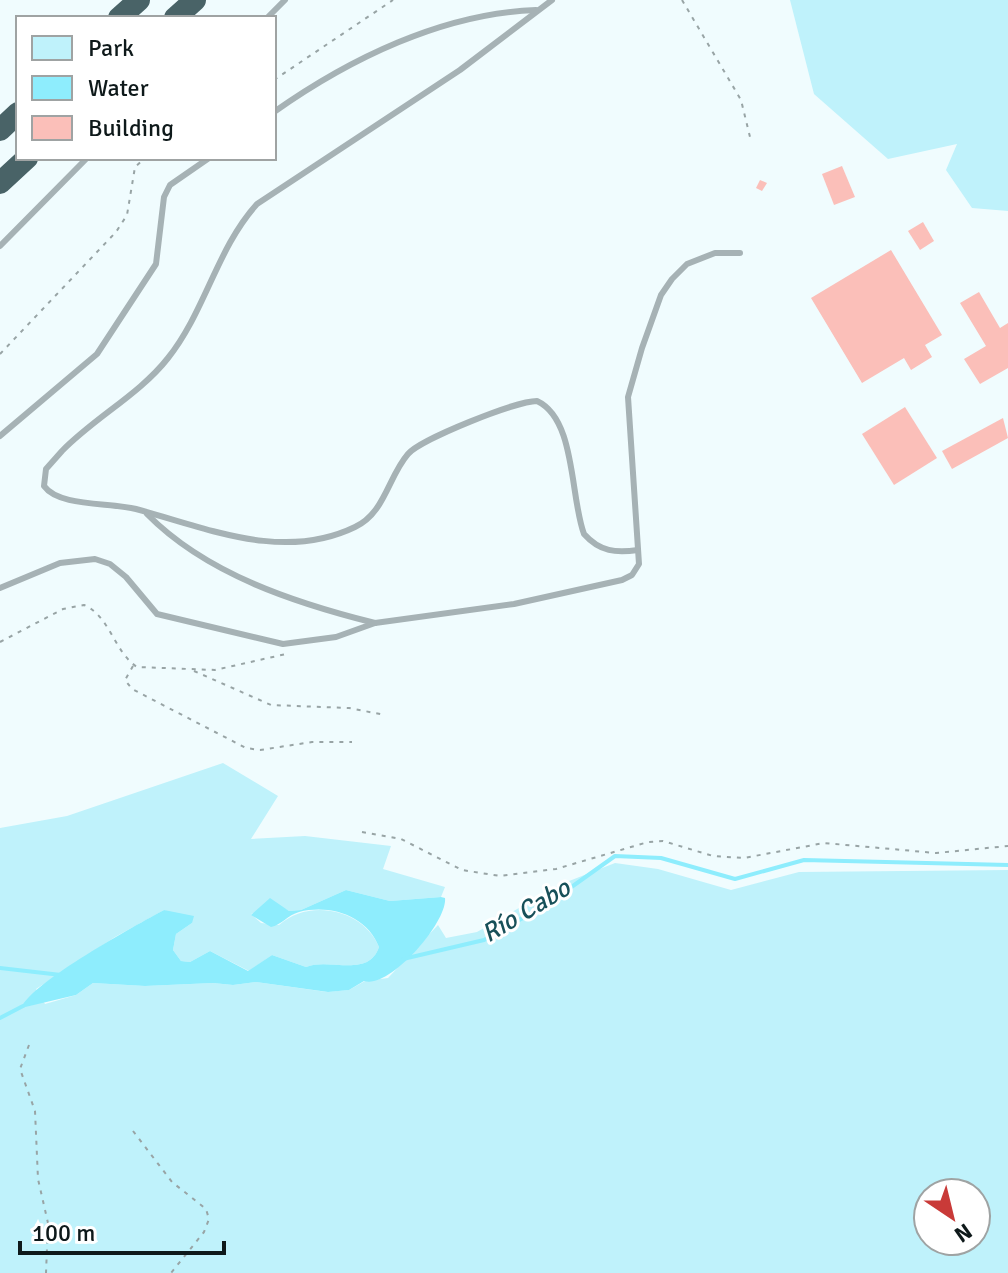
<svg xmlns="http://www.w3.org/2000/svg" width="1008" height="1273" viewBox="0 0 1008 1273" font-family="Signika,sans-serif">
	<style>
		.green { fill: #bff2fb; fill-rule: evenodd }
		.water { fill: #8eedfd }
		.lines { fill: none; stroke-linecap: round; stroke-linejoin: round }
		.stream { stroke: #8eedfd; stroke-width: 4 }
		.building { fill: #fbbfb9 }
		.path { stroke: #98a4a5; stroke-width: 2; stroke-dasharray: 4 6; stroke-linecap: butt }
		.lane { stroke: #a6b2b5; stroke-width: 6 }
		.highway { stroke: #496367; stroke-width: 22 }
		.labels { text-anchor: middle; dominant-baseline: central; stroke-width: 6; stroke-linejoin: round; paint-order: stroke }
		.water-label { font-size: 26px; font-style: italic; fill: #185059; stroke: #fff }
	</style>
	<rect width="100%" height="100%" fill="#f0fcfe"/>
	<!-- green -->
	<g class="green">
		<polygon points="790,0 1008,0 1008,211 972,208 946,170 957,144 888,159 814,94"/>
		<path d="M223 763 278 796 251 839 305 836 391 846 383 869 445 887 441 897 390 901 346 890 301 910 289 911 280 906 251 914 261 923 279 925C310 897 364 910 379 947 368 979 329 957 306 967L272 955 249 971 210 951 190 962 181 961 173 950 176 934 192 923 164 910 115 937 36 989 45 1004 76 995 93 983 145 986 213 983 233 985 256 982 327 992 349 990 365 981 388 978 438 925 446 938 477 932 559 885 615 863 658 869 731 890 799 872 1008 870V1273H0V828L67 816ZM928 1193H976V1241H928Z"/>
	</g>
	<!-- water -->
	<path class="water" d="M346 890 390 901 441 897 445 898C448 922 389 990 364 981L349 990 328 992 256 982 233 985 213 983 145 986 93 983 76 995 21 1008C32 982 136 925 164 910L194 916 192 923 176 934 173 950 181 961 190 962 210 951 248 971 272 955 306 967C329 957 368 979 379 947 367 916 331 904 299 912 288 915 281 925 271 927L251 915 270 898 289 911 301 910Z"/>
	<g class="lines">
		<!-- stream -->
		<g class="stream">
			<polyline points="403,959 484,940 549,903 615,856 661,858 735,879 804,860 1008,865"/>
			<polyline points="0,968 61,975"/>
			<polyline points="0,1018 23,1006"/>
		</g>
	</g>
	<!-- building -->
	<g class="building">
		<polygon points="842,166 855,197 834,205 822,174"/>
		<polygon points="760,180 767,183 762,191 756,188"/>
		<polygon points="923,222 934,241 920,250 908,231"/>
		<polygon points="891,250 942,335 925,345 932,357 911,370 904,358 862,383 811,298"/>
		<polygon points="979,292 1000,328 1008,323 1008,368 980,384 964,359 986,346 960,303"/>
		<polygon points="905,407 937,458 894,485 862,434"/>
		<polygon points="1003,418 1008,438 952,469 942,451"/>
	</g>
	<g class="lines">
		<!-- path -->
		<g class="path">
			<polyline points="682,0 741,100 750,137"/>
			<polyline points="274,80 393,0"/>
			<polyline points="0,354 116,232 127,215 135,167 145,158"/>
			<path d="M0 642 63 609 84 605C110 616 114 652 137 667L215 670 286 654"/>
			<polyline points="133,666 125,680 132,689 246,748 260,750 312,742 352,742"/>
			<polyline points="194,671 271,705 349,708 385,715"/>
			<polyline points="362,832 401,839 462,870 500,876 556,869 648,842 663,841 713,856 744,858 824,843 936,853 1008,846"/>
			<polyline points="29,1045 20,1069 35,1111 38,1179 48,1223 46,1273"/>
			<polyline points="133,1131 172,1182 206,1209 209,1219 204,1232 171,1273"/>
		</g>
		<!-- lane -->
		<g class="lane">
			<path d="M552 0 460 70 257 204C217 248 205 312 168 358 140 394 94 418 62 451L46 469 44 486C59 507 110 502 136 509 207 528 283 562 355 527 385 513 388 477 408 454 421 439 516 401 537 401 576 419 570 497 584 534 600 552 616 553 638 550"/>
			<polyline points="267,18 285,0"/>
			<path d="M274 112C349 59 443 13 536 10"/>
			<polyline points="0,246 87,158"/>
			<polyline points="0,436 97,354 156,264 164,197 170,185 209,158"/>
			<path d="M147 514C206 574 295 603 375 623"/>
			<polyline points="0,588 60,563 95,559 110,564 126,577 157,614 283,644 336,637 375,623 514,604 622,580 632,575 639,564 628,397 642,348 661,295 672,279 687,264 715,253 740,253"/>
		</g>
		<!-- highway -->
		<g class="highway">
			<polyline points="119,18 139,0"/>
			<polyline points="175,18 195,0"/>
			<polyline points="0,130 18,113"/>
			<polyline points="0,183 27,158"/>
		</g>
	</g>
	<g class="labels">
		<!-- water labels -->
		<g class="water-label">
			<text transform="translate(526 911) rotate(-31)">Río Cabo</text>
		</g>
	</g>
	<!-- legend -->
	<rect x="16" y="16" width="260" height="144" fill="#ffffff" stroke="#9fa3a3" stroke-width="2"/>
	<rect x="32" y="36" width="40" height="24" fill="#bff2fb" stroke="#9fa3a3" stroke-width="2"/>
	<text x="88" y="56" font-size="24" fill="#0e191a">Park</text>
	<rect x="32" y="76" width="40" height="24" fill="#8eedfd" stroke="#9fa3a3" stroke-width="2"/>
	<text x="88" y="96" font-size="24" fill="#0e191a">Water</text>
	<rect x="32" y="116" width="40" height="24" fill="#fbbfb9" stroke="#9fa3a3" stroke-width="2"/>
	<text x="88" y="136" font-size="24" fill="#0e191a">Building</text>
	<!-- north arrow -->
	<g transform="translate(952 1217) rotate(145)"><circle r="38" fill="#ffffff" stroke="#9fa3a3" stroke-width="2"/>
	<path d="M0-6L14 30L0 20L-14 30Z" fill="#c93a38"/>
	<text y="-12" font-size="22" font-weight="bold" text-anchor="middle" fill="#0e191a">N</text>
	</g>
	<!-- scale -->
	<path d="M20 1241v12h204v-12" fill="none" stroke="#0e191a" stroke-width="4"/>
	<text x="32" y="1241" font-size="24" fill="#0e191a" stroke="#ffffff" stroke-width="6" paint-order="stroke">100 m</text>
</svg>
